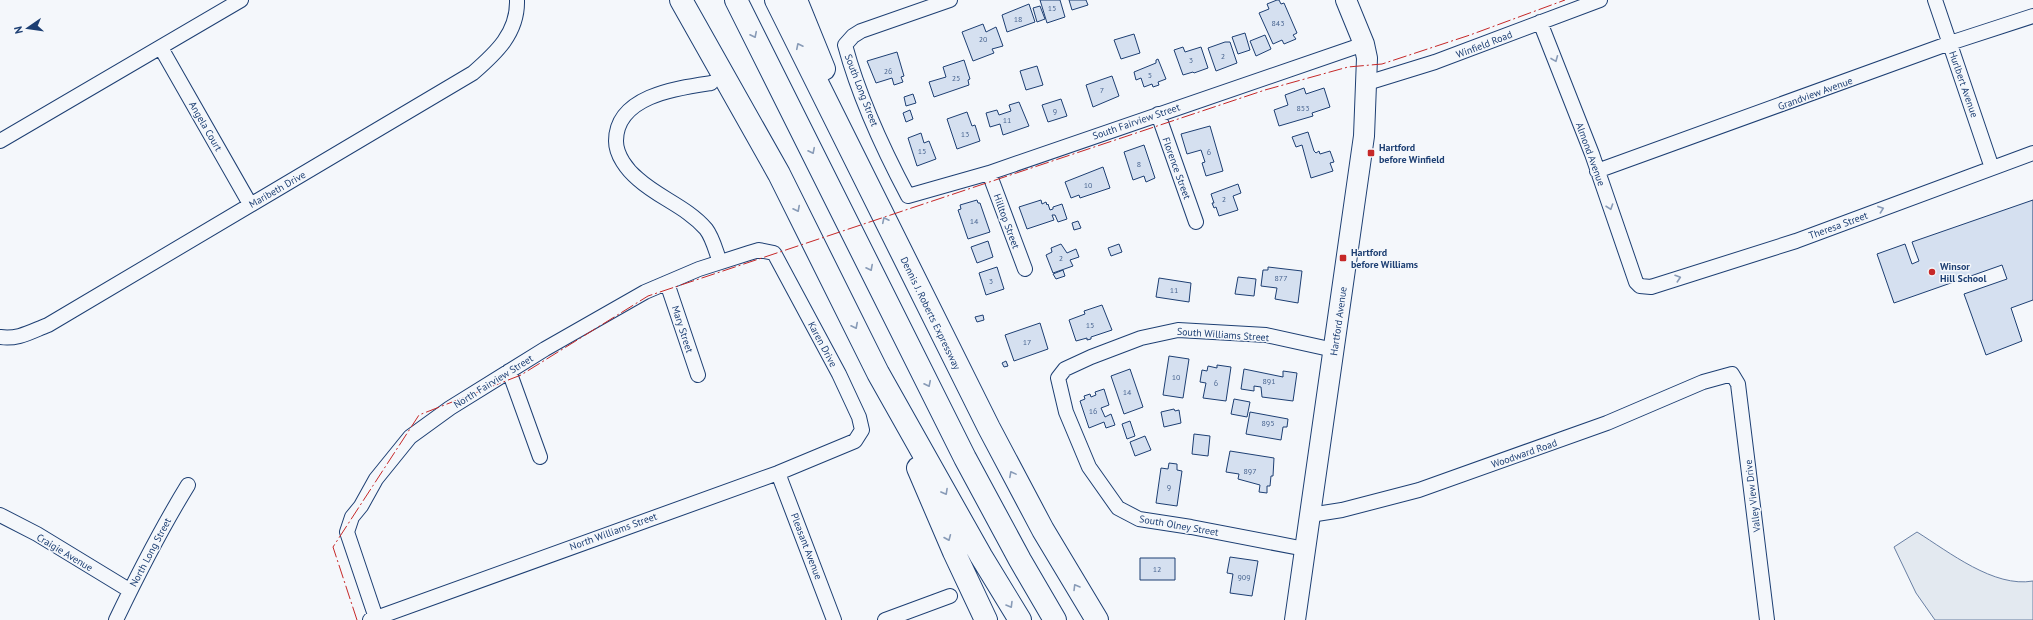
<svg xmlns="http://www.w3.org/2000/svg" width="2033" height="620" viewBox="0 0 2033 620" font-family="'PT Sans',sans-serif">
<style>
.green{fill:#e3e9f0;stroke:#687fa3}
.building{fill:#d5e0f0;stroke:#1d3f73}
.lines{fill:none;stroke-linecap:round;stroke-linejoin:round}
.street-casing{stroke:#1d3f73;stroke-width:16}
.secondary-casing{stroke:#1d3f73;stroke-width:22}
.highway-casing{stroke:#1d3f73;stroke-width:24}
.street{stroke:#f4f7fb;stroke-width:14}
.secondary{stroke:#f4f7fb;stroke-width:20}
.highway{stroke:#f4f7fb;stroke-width:22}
.power{stroke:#c62828;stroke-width:1;stroke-dasharray:14 3 2 3;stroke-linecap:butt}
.oneway{stroke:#889bb7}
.poi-dot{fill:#c62828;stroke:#f4f7fb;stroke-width:1.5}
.labels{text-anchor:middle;stroke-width:3;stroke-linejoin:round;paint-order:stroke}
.number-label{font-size:8px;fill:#4b6792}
.street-label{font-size:10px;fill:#1d3f73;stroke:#f4f7fb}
.poi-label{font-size:10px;font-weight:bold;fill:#1d3f73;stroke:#f4f7fb;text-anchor:start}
</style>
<rect width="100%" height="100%" fill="#f4f7fb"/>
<path class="green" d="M1917 532C1949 552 1994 588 2033 581V620H1935L1916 593 1894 547Z"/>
<path class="building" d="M1040 0H1060L1065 17 1047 23Z
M1069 0H1086L1088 5 1072 10Z
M1277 0H1279L1281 4 1284 3 1297 33 1293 35 1296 39 1284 44 1282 40 1273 44 1259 13 1269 9 1267 4Z
M1029 4 1035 22 1007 32 1002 15Z
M1040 6 1045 19 1037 22 1033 8Z
M983 24 986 32 996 27 1003 46 992 49 994 53 973 61 962 32Z
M1245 33 1250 50 1238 54 1232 37Z
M1134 34 1140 53 1121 59 1114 40Z
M1265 35 1271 49 1256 56 1250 41Z
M1225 42H1230L1237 63 1216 71 1208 48Z
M1183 47 1185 52 1201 47 1208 68 1194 73 1193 72 1183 75 1174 50Z
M897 52 904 76 901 77 903 82 894 85 892 78 876 83 867 61Z
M1158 59 1166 79 1158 82 1159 85 1153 87 1152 84 1144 87 1141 78 1136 80 1134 72 1156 63V60Z
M964 60 970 79 968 80 969 85 934 97 929 82 946 77 943 67Z
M1037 66 1043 85 1026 90 1020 71Z
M1112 76 1119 96 1093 107 1086 85Z
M1304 88 1306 94 1324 88 1330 107 1312 113 1313 116 1279 126 1274 110 1288 105 1285 95Z
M913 94 916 103 906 106 904 97Z
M1061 99 1067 116 1048 122 1042 105Z
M1019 102 1029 126 1003 135 1000 124 990 127 986 113 997 110 999 115 1011 111 1009 105Z
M910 110 913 119 906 122 903 113Z
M967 112 972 126 975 125 980 141 957 149 947 119Z
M1210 126 1223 171 1206 176 1202 163 1205 162 1201 150 1187 154 1181 134Z
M1308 132 1314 151 1316 153 1319 151 1320 154 1330 151 1334 162 1330 163 1333 171 1311 178 1302 145 1296 147 1292 137Z
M921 133 924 143 929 141 936 159 917 166 908 138Z
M1144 145 1155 178 1146 182 1144 176 1133 180 1124 152Z
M1103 167 1110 188 1080 198 1079 195 1071 198 1065 182Z
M1238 184 1241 193 1233 196 1238 210 1219 216 1216 207 1214 208 1212 203H1214L1211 194Z
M977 200 978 203H980L990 232 968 239 958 210 961 209 960 205Z
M1041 200 1042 204 1046 202 1047 205 1048 204 1050 210 1053 209V207L1062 204 1067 219 1058 222 1055 215H1052L1054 220 1027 229 1019 207Z
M2033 200V300L2011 308 2022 341 1986 355 1964 294 2007 279 2002 265 1894 303 1877 254 1905 244 1912 264 1919 261 1912 242Z
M1078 221 1081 228 1074 230 1072 223Z
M988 241 993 257 977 263 971 247Z
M1061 244 1067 253 1076 249 1079 257 1070 260 1073 266 1053 273 1046 255 1052 252 1051 248Z
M1119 244 1122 252 1111 256 1108 248Z
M997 267 1004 289 986 295 979 273Z
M1268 267 1302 271 1298 303 1275 299 1277 288 1261 286 1263 270H1268Z
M1063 270 1065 276 1056 279 1053 274Z
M1238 277 1256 279 1254 296 1235 294Z
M1159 278 1191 283 1189 302 1156 297Z
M1102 305 1112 330 1091 337V339L1087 340V338L1076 341 1069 320 1085 314 1084 311Z
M983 315 984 320 977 322 975 317Z
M1040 323 1048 349 1014 361 1005 335Z
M1169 356 1189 359 1183 398 1163 395Z
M1006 361 1008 366 1004 367 1002 363Z
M1217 365 1231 367 1226 401 1203 398 1206 383 1200 382 1202 370 1207 371 1208 366 1217 368Z
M1130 369 1143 407 1124 414 1111 376Z
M1244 369 1283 377V371L1297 373 1293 401 1262 397 1261 387 1254 386V391L1241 389Z
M1104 389 1109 405 1101 408 1105 417 1111 414 1115 425 1106 428 1104 422 1089 428 1080 401 1085 399 1084 396 1090 394 1091 397 1096 395 1095 392Z
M1234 399 1250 402 1247 417 1231 414Z
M1174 409 1175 411 1179 410 1181 423 1164 427 1161 412Z
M1250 412 1288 419 1287 427H1283L1281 440 1246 434Z
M1130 421 1135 436 1127 439 1122 424Z
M1194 434 1210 436 1208 456 1192 454Z
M1145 436 1151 450 1135 456 1130 442Z
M1230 451 1274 458 1273 476H1271L1270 486H1267V493L1259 492 1260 485 1238 479 1239 474 1226 472Z
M1169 463 1177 464V470L1182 471 1177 506 1156 503 1161 468 1168 469Z
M1230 557 1258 561 1252 596 1230 593 1233 574 1227 573Z
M1140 558H1175V580H1140Z"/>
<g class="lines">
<defs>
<path id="street" d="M950 0 861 31 853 36 845 45C859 97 883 149 908 196L989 173 1364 44
M1935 0 1992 168
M1540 22 1592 154 1636 282 1640 286 1651 287 1796 241 2033 153
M161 48 250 204
M711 83C677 88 616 96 616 141 616 155 627 170 638 179 659 198 687 207 706 229 713 238 716 252 720 262
M1367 83 1435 62 1600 0
M1158 114 1196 222
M0 141 241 0
M1597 171 1950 43 2033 16
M989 173 1025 269
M667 283 698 375
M0 337C18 340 32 331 48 325L473 73C496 53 518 33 517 0
M509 371 540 457
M778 473 834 620
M0 515 37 534 129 590
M1310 515 1342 510 1419 490 1607 423 1703 382 1732 374 1738 384 1767 620
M1305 549 1191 527 1139 519 1118 508 1089 467 1066 412 1058 378 1065 369 1091 357 1141 338 1178 330 1266 335 1334 350
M116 620C138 574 161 529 188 485
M370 620 376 618 778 473 855 441 862 430 859 417 839 374 774 253 759 250 749 253 699 269 645 292 545 349 450 408 410 437 376 479 361 506 352 517 347 532 376 618 377 620
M885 620 950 596"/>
<path id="secondary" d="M1295 620 1364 136 1367 58 1364 44 1346 0"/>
<path id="highway" d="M681 0 779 174 878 373 981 556 1020 620
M736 0 965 458 1020 560 1055 620
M776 0 989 428 1043 530 1097 620
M796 0 824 69
M918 468 954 552 986 620"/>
</defs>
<use href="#street" class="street-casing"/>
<use href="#secondary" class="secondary-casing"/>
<use href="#highway" class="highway-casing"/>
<use href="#street" class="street"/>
<use href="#secondary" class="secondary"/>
<use href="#highway" class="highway"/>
<path class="power" d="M357 620 333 547 419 415 521 375 648 296 1265 90 1348 67 1382 64 1470 35 1565 0"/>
</g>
<defs><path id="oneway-chevron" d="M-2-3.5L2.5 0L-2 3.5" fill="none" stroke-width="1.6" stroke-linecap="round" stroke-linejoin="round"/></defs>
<g class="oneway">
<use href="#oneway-chevron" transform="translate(754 35) rotate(64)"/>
<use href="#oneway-chevron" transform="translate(799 46) rotate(-116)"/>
<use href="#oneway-chevron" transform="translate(1555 59) rotate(68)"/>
<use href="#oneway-chevron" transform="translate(812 151) rotate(64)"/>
<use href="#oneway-chevron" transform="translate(1610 207) rotate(71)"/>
<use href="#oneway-chevron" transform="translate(797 209) rotate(63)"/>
<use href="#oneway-chevron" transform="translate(1881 209) rotate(-20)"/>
<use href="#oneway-chevron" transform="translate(885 220) rotate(-116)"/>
<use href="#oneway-chevron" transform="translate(870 268) rotate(63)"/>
<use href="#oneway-chevron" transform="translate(1678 278) rotate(-18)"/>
<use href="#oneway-chevron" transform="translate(855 326) rotate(63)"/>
<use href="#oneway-chevron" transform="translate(928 384) rotate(64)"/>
<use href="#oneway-chevron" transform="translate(1012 474) rotate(-118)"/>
<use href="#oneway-chevron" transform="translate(945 492) rotate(61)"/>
<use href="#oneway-chevron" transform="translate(948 538) rotate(67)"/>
<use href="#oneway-chevron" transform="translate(1076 587) rotate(-121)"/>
<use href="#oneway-chevron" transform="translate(1010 605) rotate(59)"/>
</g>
<g class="poi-dot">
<rect x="1367" y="149" width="8" height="8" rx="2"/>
<rect x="1339" y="254" width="8" height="8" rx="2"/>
<circle cx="1932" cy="272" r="4"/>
</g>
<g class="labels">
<g class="number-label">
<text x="1052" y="11">15</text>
<text x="1018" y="22">18</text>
<text x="1278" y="26">843</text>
<text x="983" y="42">20</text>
<text x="1223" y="59">2</text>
<text x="1191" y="63">3</text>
<text x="888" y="74">26</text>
<text x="1150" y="78">5</text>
<text x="956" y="81">25</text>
<text x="1102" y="93">7</text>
<text x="1303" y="111">853</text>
<text x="1055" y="114">9</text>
<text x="1007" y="123">11</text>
<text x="965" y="137">13</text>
<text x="922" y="154">15</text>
<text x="1209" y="155">6</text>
<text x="1139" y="167">8</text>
<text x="1088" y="188">10</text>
<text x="1224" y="202">2</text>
<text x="974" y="224">14</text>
<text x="1061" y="261">2</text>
<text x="1281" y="281">877</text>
<text x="991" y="284">3</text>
<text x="1174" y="293">11</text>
<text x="1090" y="328">15</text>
<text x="1027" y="345">17</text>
<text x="1176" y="380">10</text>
<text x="1269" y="384">891</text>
<text x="1216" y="386">6</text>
<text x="1127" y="395">14</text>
<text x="1093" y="414">16</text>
<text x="1268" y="426">895</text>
<text x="1250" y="474">897</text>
<text x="1169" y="490">9</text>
<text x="1157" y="572">12</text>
<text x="1244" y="580">909</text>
</g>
<g class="street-label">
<text transform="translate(1484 44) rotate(-21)" y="4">Winfield Road</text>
<text transform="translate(1964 84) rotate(71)" y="4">Hurlbert Avenue</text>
<text transform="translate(862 90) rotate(69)" y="4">South Long Street</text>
<text transform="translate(1815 93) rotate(-20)" y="4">Grandview Avenue</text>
<text transform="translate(1136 121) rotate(-19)" y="4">South Fairview Street</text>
<text transform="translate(206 126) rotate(60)" y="4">Angela Court</text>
<text transform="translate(1591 154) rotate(70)" y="4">Almond Avenue</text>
<text transform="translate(1177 168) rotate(70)" y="4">Florence Street</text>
<text transform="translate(277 189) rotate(-30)" y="4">Maribeth Drive</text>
<text transform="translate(1007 221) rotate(70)" y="4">Hilltop Street</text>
<text transform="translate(1838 225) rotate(-20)" y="4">Theresa Street</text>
<text transform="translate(931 313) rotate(64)" y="4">Dennis J. Roberts Expressway</text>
<text transform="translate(1338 321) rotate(-82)" y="4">Hartford Avenue</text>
<text transform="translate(683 329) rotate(72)" y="4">Mary Street</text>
<text transform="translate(1223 334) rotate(4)" y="4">South Williams Street</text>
<text transform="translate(823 344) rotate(62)" y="4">Karen Drive</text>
<text transform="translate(493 381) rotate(-32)" y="4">North Fairview Street</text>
<text transform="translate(1524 453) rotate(-19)" y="4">Woodward Road</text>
<text transform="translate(1752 496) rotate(-97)" y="4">Valley View Drive</text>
<text transform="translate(1179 525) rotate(10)" y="4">South Olney Street</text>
<text transform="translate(613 531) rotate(-20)" y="4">North Williams Street</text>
<text transform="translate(807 546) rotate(69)" y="4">Pleasant Avenue</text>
<text transform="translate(65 552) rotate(31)" y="4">Craigie Avenue</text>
<text transform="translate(150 552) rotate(-62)" y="4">North Long Street</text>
</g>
<g class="poi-label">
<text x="1379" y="151">Hartford<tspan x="1379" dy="12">before Winfield</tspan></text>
<text x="1351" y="256">Hartford<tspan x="1351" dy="12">before Williams</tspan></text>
<text x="1940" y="270">Winsor<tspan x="1940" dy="12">Hill School</tspan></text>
</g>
</g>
<g transform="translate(28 28) rotate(257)" stroke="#f4f7fb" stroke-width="3" paint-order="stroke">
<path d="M0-3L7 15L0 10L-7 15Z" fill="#1d3f73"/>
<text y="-6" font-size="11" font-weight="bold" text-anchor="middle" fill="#1d3f73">N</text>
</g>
</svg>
